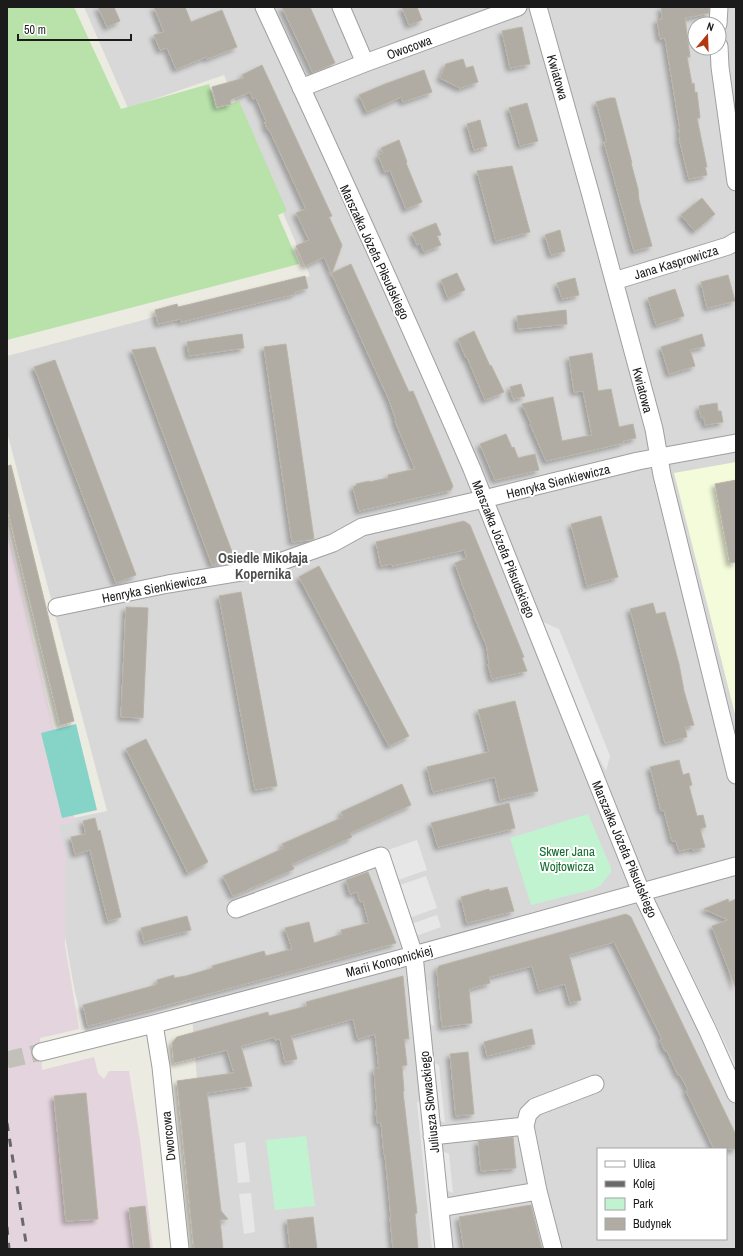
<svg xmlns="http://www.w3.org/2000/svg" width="743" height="1256" viewBox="0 0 743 1256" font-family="'Archivo Narrow',sans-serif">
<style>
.residential{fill:#d9d8d8;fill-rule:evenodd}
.industrial{fill:#e4d4dd}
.education{fill:#f3fbdb}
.grass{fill:#b9e2ab}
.park{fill:#c1f3d1}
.pitch{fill:#86d4c8}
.parking{fill:#e7e7e7}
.building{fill:#b0aca4;stroke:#bbb4a5;filter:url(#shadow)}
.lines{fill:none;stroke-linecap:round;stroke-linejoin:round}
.minor-tunnel{stroke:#c2c1b9;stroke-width:17;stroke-dasharray:17 8;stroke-linecap:butt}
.minor-casing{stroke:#9f9f9f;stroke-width:19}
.minor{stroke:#fff;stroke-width:17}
.rail{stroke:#696969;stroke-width:3;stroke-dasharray:8 8;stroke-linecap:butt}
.labels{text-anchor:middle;stroke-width:4;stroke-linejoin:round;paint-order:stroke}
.street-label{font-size:13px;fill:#1b1b1b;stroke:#fff}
.park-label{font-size:13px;fill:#156d31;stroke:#fff}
.neighbourhood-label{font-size:14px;font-weight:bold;fill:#4e4e4e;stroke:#fff}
</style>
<defs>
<filter id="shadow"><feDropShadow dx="-3.5" dy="3.5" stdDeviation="2" flood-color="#0004"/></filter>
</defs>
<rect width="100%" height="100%" fill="#ecebe1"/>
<path class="residential" d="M84 7H736V1249H210L191 1002 86 1035 75 993 45 824 107 811 7 432V356L310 276 224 75 128 108ZM695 24H719V48H695ZM598 1149H726V1239H598Z"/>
<path class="industrial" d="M7 527 75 821 59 826 66 855 65 945 79 1029 40 1038 42 1070 94 1057 98 1073 104 1079 109 1071H129L140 1140 153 1249H7Z"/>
<path class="education" d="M736 462V718L674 473Z"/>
<path class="grass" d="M7 7H74L121 109 209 84 216 109 239 101 287 211 278 215 299 264 7 340Z"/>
<path class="park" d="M588 814 611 868V872L601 885 594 889 531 905 510 838Z
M306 1136 315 1206 275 1210 266 1140Z"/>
<path class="pitch" d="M76 724 97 810 62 818 41 733Z"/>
<path class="parking" d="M543 622 559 629 610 756 606 771 591 743 560 668Z
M417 840 427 870 398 880 400 885 426 876 437 908 409 918 411 924 437 915 441 927 402 941 373 855Z
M670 929 736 1066V1079L667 938Z
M419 986 430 991 434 1026 423 1020Z
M428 1060 439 1065 445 1123 434 1118Z
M422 1098 438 1249H432L417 1103Z
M245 1142 250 1182 238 1183 234 1144Z
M437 1149 449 1154 453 1193 441 1188Z
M251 1193 255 1232 244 1234 239 1194Z"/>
<path class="building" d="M98 7H114L120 21 107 27Z
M154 7H185L191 22 222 10 237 47 207 59 206 57 176 69 167 48 160 50 154 35 164 32Z
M282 7H310L335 63 313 73Z
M402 7H417L422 20 409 25Z
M661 7H709V13L685 18 690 57H687L692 84 694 83 695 93 697 92 700 118H697L707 167H705L707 175 689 179 679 138 680 137 679 129H680L665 38 660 39 657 20 662 19Z
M522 27 530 64 510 68 502 31Z
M463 59 466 68 473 66 478 82 460 88 440 78 446 64Z
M262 65 332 216 329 217 342 245 332 273 351 264 409 392 413 391 453 486 451 490 359 511 353 487 357 485 356 484 369 481V482L388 478V475L415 469 395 421 396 420 389 400 324 257 305 266 296 246 309 240 296 213 306 209 270 131 267 129 265 123 266 121 256 98 253 99 250 92 230 100 231 104 217 107 212 87 244 78 242 75Z
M424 70 432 92 403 102 401 97 367 112 359 95 385 84Z
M610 98H615L632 163H631L638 189 639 200 652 246 634 251 604 142H607L596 102Z
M527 103 538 141 520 146 509 108Z
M480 120 487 146 474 150 467 124Z
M399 140 407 162 406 163 422 202 406 209 390 170 385 172 378 155 383 153 381 148Z
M512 166 530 232 496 241 477 171Z
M702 198 715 214 695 231 681 215Z
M436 223 441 235 437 236 441 245 424 252 420 243 417 245 412 233Z
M560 230 565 251 551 255 545 235Z
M457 273 465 290 448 298 441 280Z
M728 275 735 301 707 308 701 282Z
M305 276 308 288 295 292V294L181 322 180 319 158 324 155 310 177 304 178 307 191 304Z
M575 278 579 295 562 299 557 283Z
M675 289 684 316 656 325 648 298Z
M566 310 567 324 518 329 517 316Z
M474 331 490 366 491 365 504 392 485 400 467 357 466 358 458 339Z
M242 334 244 348 189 356 187 342Z
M702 334 705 346 690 350 695 366 669 374 661 347Z
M286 344 314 539 292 542 264 347Z
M155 347 234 557 212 565 132 350Z
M592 353 598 391 611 389 619 427 633 424 636 438 623 441V443L546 461 530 424 531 423 522 404 553 397 562 441 592 435 583 391 574 392 569 357Z
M55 360 136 575 116 583 34 367Z
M521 384 525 396 513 399 510 387Z
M717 403 718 411H721L723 422 705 425 704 417 701 418 699 406Z
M506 434 512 448 514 447 518 458 535 454 539 470 495 480 480 444Z
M11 465 74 721 60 725 7 507V466Z
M736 480V562L730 563 715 484Z
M601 516 618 577 587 586 571 524Z
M464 521 470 525 524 657 522 658 527 671 492 679 488 664H489L487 647 474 616H475L462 584V583L455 563 467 558 464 550 392 566 391 564 381 566 376 542Z
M319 566 409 736 389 746 299 577Z
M241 592 277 786 255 790 219 596Z
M653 603 656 614 665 612 679 664 684 691 694 725 685 727 687 737 665 743 630 609Z
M126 607 148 608 143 718 121 717Z
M515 701 538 791 500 800 495 777 433 792 427 767 489 752 478 710Z
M146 739 208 862 188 873 126 749Z
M679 760 683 775 689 773 692 785 689 786 697 816 703 815 706 827 700 829 705 847 693 850 692 848 679 851 676 841H672L664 810 661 811 650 767Z
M402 784 411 805 350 833 352 837 292 864 294 869 233 896 223 876 284 848 282 844 343 817 341 812Z
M509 803 515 828 438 847 431 823Z
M95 818 98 831 100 830 121 917 108 921 90 850 75 854 71 837 86 834 83 821Z
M368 872 396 943 193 998 88 1026 83 1005 156 985V984L158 983 157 980 174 975V978L186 976 213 968 212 966 264 951 266 956 292 949 285 928 309 922 314 943 342 934 341 930 369 923 363 901 360 902 357 892 350 894 346 880Z
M507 887 514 911 467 923 461 897 489 889 490 891Z
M728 899 729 902 736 899 735 986 712 926 728 920 704 909Z
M626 914 631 917 736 1135V1149H714L686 1091 688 1090 680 1075H678L667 1051H665L660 1040 662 1039 614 942 569 955 581 1000 570 1003 565 984 539 991 532 966 489 977 490 983 469 989 472 1023 442 1027 437 970 439 966Z
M187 916 191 930 144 942 141 928Z
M403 976 409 1039H404L407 1065 402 1066 404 1091 403 1092 417 1213 415 1214 418 1249H393L390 1217H391L385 1155H384L381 1122 377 1123 376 1110H377L374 1069 379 1068 375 1034 358 1039 353 1019 291 1036 297 1059 285 1062 280 1039 275 1040V1037L241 1046 252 1086 207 1093 221 1211 228 1219 220 1220 223 1249H194L177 1081 234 1073 227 1050 174 1063 172 1043 177 1037 268 1012 269 1016 307 1006 306 1002Z
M532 1029 535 1044 487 1056 484 1042Z
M468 1052 474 1114 456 1116 450 1054Z
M86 1093 98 1219 66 1221 54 1096Z
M513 1137 516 1168 481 1171 478 1141Z
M531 1205 542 1249H464L459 1217Z
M145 1206 150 1249H134L129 1208Z
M313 1217 317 1249H290L287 1220Z"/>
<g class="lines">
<path class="minor-tunnel" d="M7 1060 41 1052"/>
<defs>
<path id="minor" d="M264 7C335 160 405 314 472 469L641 892 708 1031 736 1094
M341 7 365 63
M538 7 590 192 654 429 662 475 736 775
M718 24 719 7
M719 46 720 67 736 182
M301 88 365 63 518 7
M614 281 728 246 736 241
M57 607 168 584 260 569 333 543 362 527 484 499 638 461 736 443
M236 909 381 856 414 955 444 1249
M154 1024 161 1067 180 1249
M41 1052 154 1024 414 955 736 866
M432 1136 525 1126
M440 1208 538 1191
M553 1249 538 1191 525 1126 528 1114 535 1107 595 1084"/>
</defs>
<use href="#minor" class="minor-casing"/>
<use href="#minor" class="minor"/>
<path class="rail" d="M7 1123 27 1249
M7 1227 9 1249"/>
</g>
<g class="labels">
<g class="street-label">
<text transform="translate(409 47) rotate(-20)" y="5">Owocowa</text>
<text transform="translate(558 77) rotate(74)" y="5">Kwiatowa</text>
<text transform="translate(375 252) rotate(65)" y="5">Marszałka Józefa Piłsudskiego</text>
<text transform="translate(676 262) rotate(-17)" y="5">Jana Kasprowicza</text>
<text transform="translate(643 390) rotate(75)" y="5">Kwiatowa</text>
<text transform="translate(558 481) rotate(-14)" y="5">Henryka Sienkiewicza</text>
<text transform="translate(504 549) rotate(68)" y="5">Marszałka Józefa Piłsudskiego</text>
<text transform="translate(154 588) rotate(-11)" y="5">Henryka Sienkiewicza</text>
<text transform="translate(625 849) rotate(67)" y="5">Marszałka Józefa Piłsudskiego</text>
<text transform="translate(389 961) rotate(-15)" y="5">Marii Konopnickiej</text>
<text transform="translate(429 1102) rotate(-96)" y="5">Juliusza Słowackiego</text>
<text transform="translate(168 1136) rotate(-96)" y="5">Dworcowa</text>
</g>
<g class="park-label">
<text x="567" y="856">Skwer Jana<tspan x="567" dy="15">Wojtowicza</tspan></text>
</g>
<g class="neighbourhood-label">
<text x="263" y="563">Osiedle Mikołaja<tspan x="263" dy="16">Kopernika</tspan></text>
</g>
</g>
<rect width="743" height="1256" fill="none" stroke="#1b1b1b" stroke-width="16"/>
<rect x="597" y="1148" width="130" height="92" fill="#ffffff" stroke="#a4a4a4"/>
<rect x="605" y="1161" width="20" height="6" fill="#ffffff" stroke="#a4a4a4"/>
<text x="633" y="1168" font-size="12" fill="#1b1b1b">Ulica</text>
<rect x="605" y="1181" width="20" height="6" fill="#696969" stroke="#a4a4a4"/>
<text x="633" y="1188" font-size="12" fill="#1b1b1b">Kolej</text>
<rect x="605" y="1198" width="20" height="12" fill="#c1f3d1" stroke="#a4a4a4"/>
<text x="633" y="1208" font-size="12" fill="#1b1b1b">Park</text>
<rect x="605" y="1218" width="20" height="12" fill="#b0aca4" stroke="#a4a4a4"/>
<text x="633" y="1228" font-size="12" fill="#1b1b1b">Budynek</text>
<g transform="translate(707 36) rotate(19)"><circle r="19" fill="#ffffff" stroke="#a4a4a4"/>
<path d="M0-3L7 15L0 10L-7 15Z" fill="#b33913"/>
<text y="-6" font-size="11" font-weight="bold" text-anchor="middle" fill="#1b1b1b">N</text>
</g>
<path d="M18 34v6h113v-6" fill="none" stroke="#1b1b1b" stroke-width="2"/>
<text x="24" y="34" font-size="12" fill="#1b1b1b" stroke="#ffffff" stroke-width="3" paint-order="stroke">50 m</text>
</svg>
